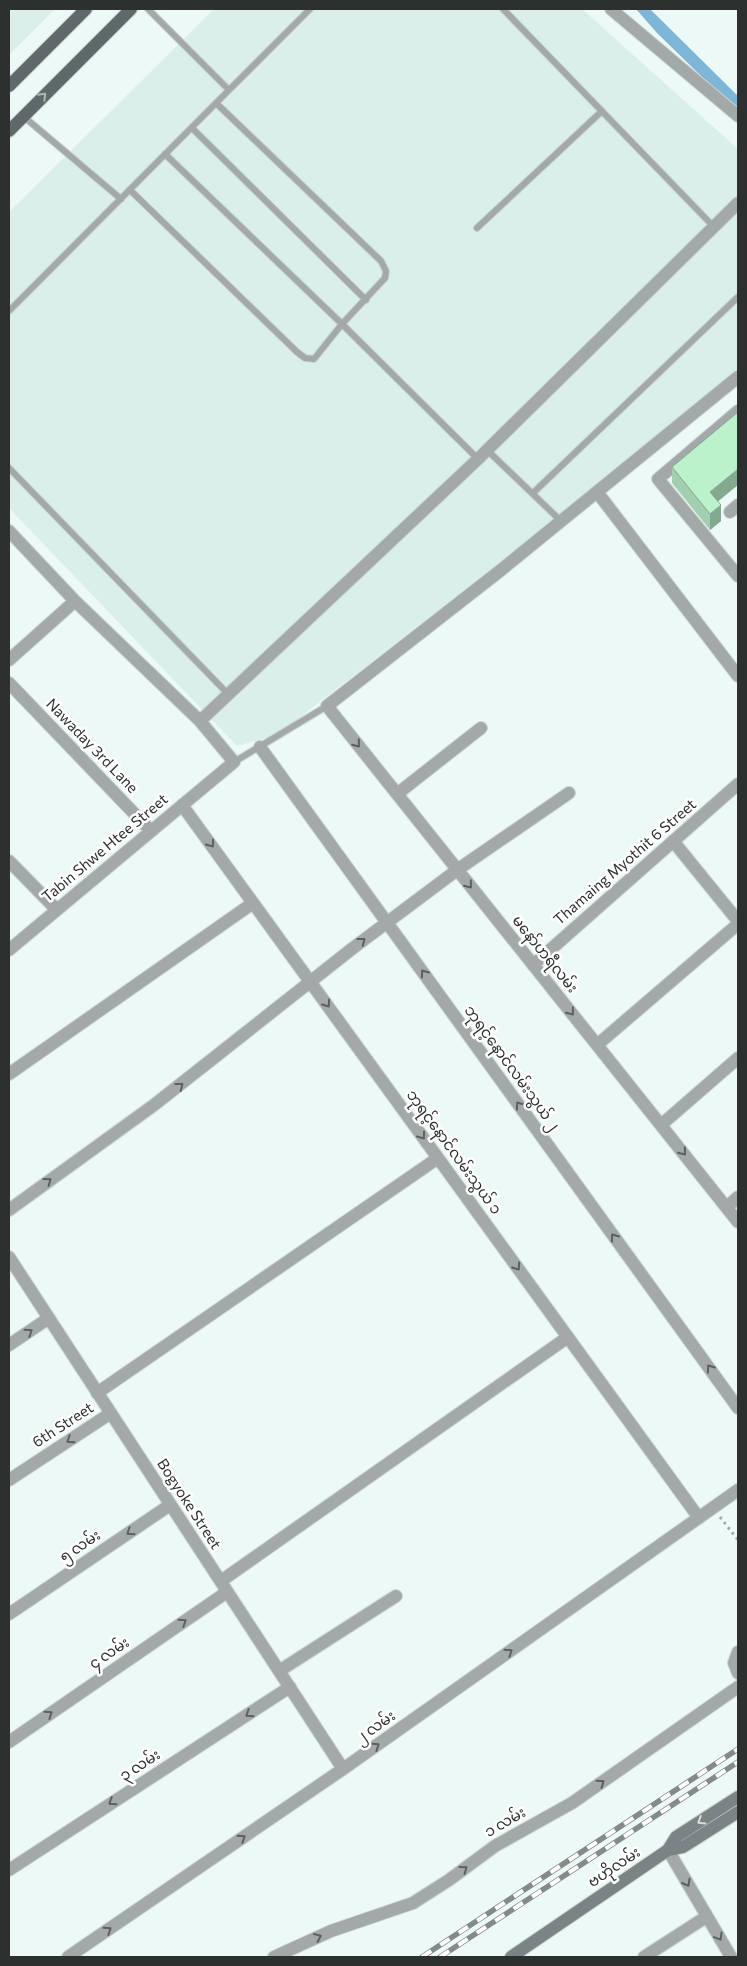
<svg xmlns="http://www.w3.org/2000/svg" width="747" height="1966" viewBox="0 0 747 1966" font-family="Commissioner,'Noto Sans Myanmar',sans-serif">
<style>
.built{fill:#daefea}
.water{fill:#7db6d6}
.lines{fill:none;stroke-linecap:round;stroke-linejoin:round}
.lane-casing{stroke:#cad5d3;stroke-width:8}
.street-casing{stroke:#cad5d3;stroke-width:14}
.secondary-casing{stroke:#cad5d3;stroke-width:14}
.primary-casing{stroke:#cad5d3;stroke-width:14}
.path{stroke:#a2abaa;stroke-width:3;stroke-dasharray:2.5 4;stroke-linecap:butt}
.lane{stroke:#a3a9a9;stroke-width:6}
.street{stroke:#a3a9a9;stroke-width:12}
.secondary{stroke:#7c8384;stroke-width:12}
.primary{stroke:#60696a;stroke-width:12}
.rail-casing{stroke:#838a89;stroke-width:5.5}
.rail{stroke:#fff;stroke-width:4;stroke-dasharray:11;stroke-linecap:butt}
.wall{fill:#a1cfaf}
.shaded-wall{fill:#83a98e}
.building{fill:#bbf1cb;stroke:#83a98e}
.oneway{stroke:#b0b4b4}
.oneway2{stroke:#5c6060}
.oneway3{stroke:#d8dada}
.labels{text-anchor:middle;stroke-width:5;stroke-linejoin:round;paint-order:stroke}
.street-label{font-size:15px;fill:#2c302f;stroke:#fff}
</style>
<rect width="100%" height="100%" fill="#edf9f7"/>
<path class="built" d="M9 9H55L9 55Z
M214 9H582L738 149V377L277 735 237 746 9 508V212Z"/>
<path class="water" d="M636 9H650L738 96V112L657 33Z"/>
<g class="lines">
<defs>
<path id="lane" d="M503 9 714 227
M229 90 310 9
M23 116 121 199
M192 128 366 300
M165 154 342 324 478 459
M130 190 297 352 305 358 314 359 342 324 385 278 386 271 381 261 216 103
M477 228 602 111
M9 311 229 90 148 9
M487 450 561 521
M9 468 228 694
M533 493 738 297
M234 762 327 706"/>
<path id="street" d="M611 9 738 116
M738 377 501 570 327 706 738 1222
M738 411 658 479 738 576
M597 492 738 676
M730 512 738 505
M9 531 75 601 200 721 234 762 9 950
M9 660 75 601
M9 683 151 831
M200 721 478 459 738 203
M260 747 738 1408
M397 794 481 728
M182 805 699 1518
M673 841 738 921
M9 861 57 910
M533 965 738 784
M597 1045 738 924
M9 1074 253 903
M661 1125 738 1058
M727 1207 738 1197
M9 1210 154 1105 353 948 457 870 569 793
M9 1257 343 1769
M9 1345 49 1318
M97 1393 438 1158
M9 1480 111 1413
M221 1581 568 1337
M9 1614 170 1505
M738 1652 734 1663 738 1673
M279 1671 396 1596
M9 1742 227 1592
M668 1850 731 1957
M9 1870 290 1687
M68 1957 343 1769 738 1490
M274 1957 331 1931 413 1903 449 1880 495 1846 572 1803 738 1687
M644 1957 706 1917"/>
<path id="secondary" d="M668 1850 676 1837 738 1797
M511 1957 668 1850 683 1847 738 1812"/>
<path id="primary" d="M9 86 86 9
M9 131 131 9"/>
</defs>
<use href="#lane" class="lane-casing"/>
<use href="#street" class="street-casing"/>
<use href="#secondary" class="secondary-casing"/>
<use href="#primary" class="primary-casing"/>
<path class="path" d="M720 1517 738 1540"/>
<use href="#lane" class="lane"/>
<use href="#street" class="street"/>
<use href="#secondary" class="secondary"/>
<use href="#primary" class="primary"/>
<defs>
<path id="rail" d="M422 1957 738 1749
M440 1957 738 1762"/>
</defs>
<use href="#rail" class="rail-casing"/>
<use href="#rail" class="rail"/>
</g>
<path class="wall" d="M672 467 718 501 721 521 710 530 672 483Z"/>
<path class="shaded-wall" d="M738 469V485L710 508V492Z
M721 505V521L710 530V514Z"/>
<path class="building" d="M738 412V469L710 492 721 505 710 514 672 467Z"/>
<defs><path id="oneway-chevron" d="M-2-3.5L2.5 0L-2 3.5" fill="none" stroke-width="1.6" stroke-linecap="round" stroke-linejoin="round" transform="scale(1.25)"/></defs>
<use class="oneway" href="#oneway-chevron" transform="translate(43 96) rotate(-45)"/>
<g class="oneway2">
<use href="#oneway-chevron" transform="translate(357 744) rotate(51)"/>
<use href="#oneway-chevron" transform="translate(211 844) rotate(54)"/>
<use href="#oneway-chevron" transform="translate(469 885) rotate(51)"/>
<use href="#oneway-chevron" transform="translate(362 941) rotate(-37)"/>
<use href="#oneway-chevron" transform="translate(424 973) rotate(-126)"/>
<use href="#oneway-chevron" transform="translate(327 1004) rotate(54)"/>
<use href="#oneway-chevron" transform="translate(571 1012) rotate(52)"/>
<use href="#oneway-chevron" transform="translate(180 1086) rotate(-38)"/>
<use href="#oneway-chevron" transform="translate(519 1105) rotate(-126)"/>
<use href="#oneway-chevron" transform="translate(422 1136) rotate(54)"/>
<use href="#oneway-chevron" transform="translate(683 1152) rotate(51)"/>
<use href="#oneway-chevron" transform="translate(48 1181) rotate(-36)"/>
<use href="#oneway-chevron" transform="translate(614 1237) rotate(-126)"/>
<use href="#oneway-chevron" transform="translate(517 1267) rotate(54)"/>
<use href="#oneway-chevron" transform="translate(29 1332) rotate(-34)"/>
<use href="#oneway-chevron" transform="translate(710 1368) rotate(-126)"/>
<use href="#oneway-chevron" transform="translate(70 1440) rotate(147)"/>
<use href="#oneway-chevron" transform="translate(130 1532) rotate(146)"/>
<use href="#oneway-chevron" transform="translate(183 1622) rotate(-34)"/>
<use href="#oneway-chevron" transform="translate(509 1652) rotate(-35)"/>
<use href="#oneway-chevron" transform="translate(49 1714) rotate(-34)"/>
<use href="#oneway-chevron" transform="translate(249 1714) rotate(147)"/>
<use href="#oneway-chevron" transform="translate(376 1746) rotate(-35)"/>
<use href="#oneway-chevron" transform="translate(601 1783) rotate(-35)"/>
<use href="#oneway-chevron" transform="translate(112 1802) rotate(147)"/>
<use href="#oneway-chevron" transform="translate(242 1838) rotate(-34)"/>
<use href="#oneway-chevron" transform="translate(464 1869) rotate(-36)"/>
<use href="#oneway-chevron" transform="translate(687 1883) rotate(60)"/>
<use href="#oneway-chevron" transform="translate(108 1930) rotate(-34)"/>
<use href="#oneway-chevron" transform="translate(318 1937) rotate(-25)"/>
<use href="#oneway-chevron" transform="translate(719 1937) rotate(59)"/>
</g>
<use class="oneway3" href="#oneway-chevron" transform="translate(701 1821) rotate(148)"/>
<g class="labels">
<g class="street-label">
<text transform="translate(92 746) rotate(46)" y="5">Nawaday 3rd Lane</text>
<text transform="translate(105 848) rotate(-40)" y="5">Tabin Shwe Htee Street</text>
<text transform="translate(625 862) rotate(-41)" y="5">Thamaing Myothit 6 Street</text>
<text transform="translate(545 954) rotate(51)" y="5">မနော်ဟရီလမ်း</text>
<text transform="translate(512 1068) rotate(54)" y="5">ဘုရင့်နောင်လမ်းသွယ် ၂</text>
<text transform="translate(454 1152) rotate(54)" y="5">ဘုရင့်နောင်လမ်းသွယ် ၁</text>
<text transform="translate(63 1425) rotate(-33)" y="5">6th Street</text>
<text transform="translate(189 1504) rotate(57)" y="5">Bogyoke Street</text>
<text transform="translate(80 1546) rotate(-34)" y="5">၅ လမ်း</text>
<text transform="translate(109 1653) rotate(-34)" y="5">၄ လမ်း</text>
<text transform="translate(375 1727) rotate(-35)" y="5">၂ လမ်း</text>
<text transform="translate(140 1765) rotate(-33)" y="5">၃ လမ်း</text>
<text transform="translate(505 1822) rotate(-30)" y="5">၁ လမ်း</text>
<text transform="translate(614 1867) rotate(-34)" y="5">ဗဟိုလမ်း</text>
</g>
</g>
<rect width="747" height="1966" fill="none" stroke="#2c302f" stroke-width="20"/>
</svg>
